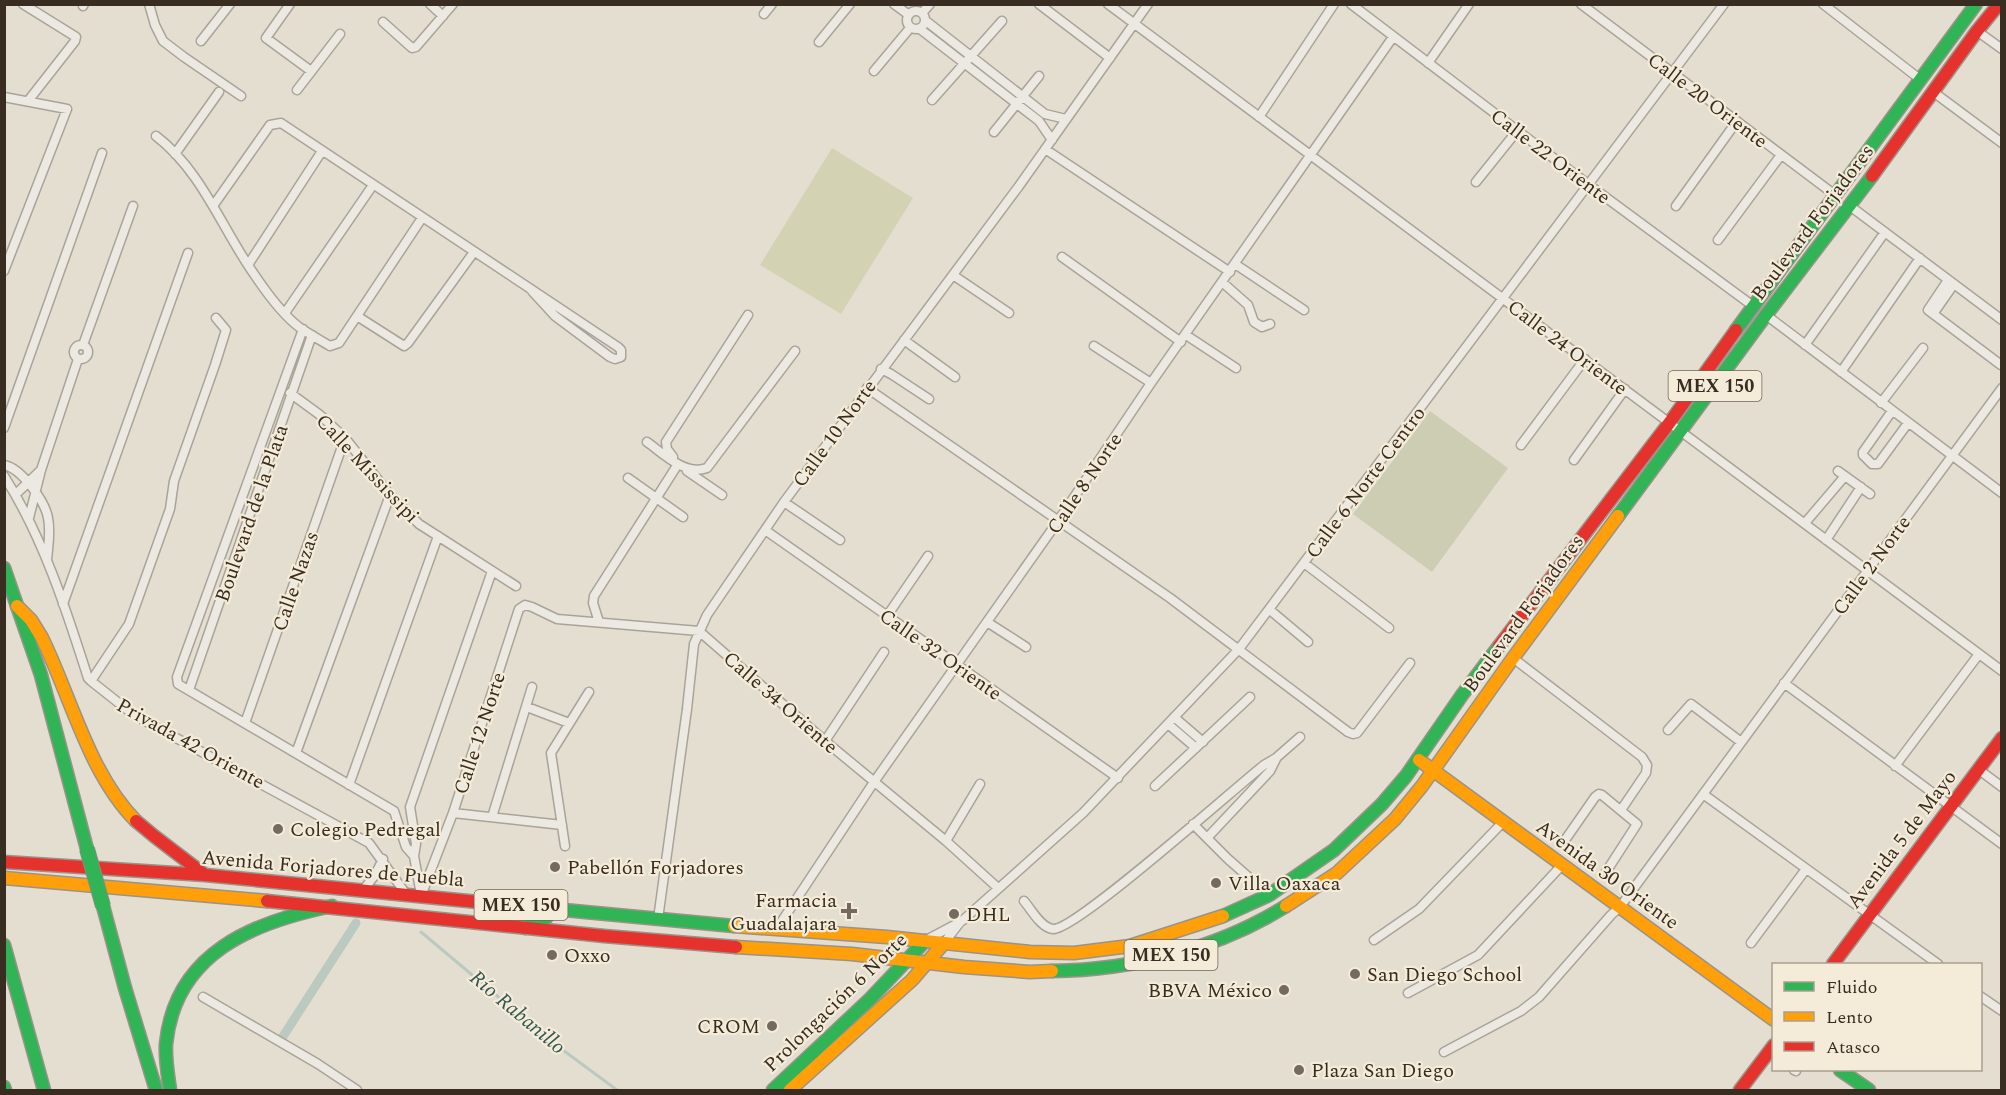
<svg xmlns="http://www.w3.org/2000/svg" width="2006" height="1095" viewBox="0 0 2006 1095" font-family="Spectral,serif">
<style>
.green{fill:#d3d3b4}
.cemetery{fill:#cdcdb3}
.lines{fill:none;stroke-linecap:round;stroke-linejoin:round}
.stream{stroke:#bbcac0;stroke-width:3}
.canal{stroke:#bbcac0;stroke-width:9}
.street-casing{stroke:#aaa399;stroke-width:11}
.fast-casing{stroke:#99938a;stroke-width:15}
.slow-casing{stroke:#99938a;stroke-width:15}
.jam-casing{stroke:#99938a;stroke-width:15}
.street{stroke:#ece9e2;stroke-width:8}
.fast{stroke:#30b455;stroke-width:12}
.slow{stroke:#ff9f0a;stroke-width:12}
.jam{stroke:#e5322d;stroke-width:12}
.fast-bridge-casing{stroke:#8f8980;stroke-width:16;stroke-linecap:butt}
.fast-bridge{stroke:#30b455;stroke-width:14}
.poi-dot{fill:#756a5f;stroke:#f4ecd8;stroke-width:2}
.labels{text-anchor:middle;stroke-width:4.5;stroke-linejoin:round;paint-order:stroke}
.shield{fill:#f4ecd8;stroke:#716658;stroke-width:1.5}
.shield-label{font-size:18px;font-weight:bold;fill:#392c21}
.street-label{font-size:20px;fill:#392c21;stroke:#f4ecd8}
.poi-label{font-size:20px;fill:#392c21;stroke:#f4ecd8;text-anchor:start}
.water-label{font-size:21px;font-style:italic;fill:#325755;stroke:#f4ecd8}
</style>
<rect width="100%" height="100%" fill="#e4ded1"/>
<path class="green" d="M832 148 913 198 841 314 760 265Z"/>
<path class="cemetery" d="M1430 411 1508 468 1432 572 1353 514Z"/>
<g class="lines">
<path class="stream" d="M421 932 552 1042 617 1090"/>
<path class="canal" d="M282 1038 356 923"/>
<defs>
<path id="street" d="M23 4 76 37 75 41 28 101
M149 4 155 25 163 41 184 57 241 96
M290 4 266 38 311 71
M430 4 443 16
M894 4 909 15
M1039 4 1110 58
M1108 4 2002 671
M1351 4 1589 185 1753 306
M1581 4 1835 195
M1823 4 1921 80
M83 6 84 4
M907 20a9 9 0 1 1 18 0a9 9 0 1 1-18 0Z
M922 13 930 4
M764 14 772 4
M926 21 1045 114 1066 119
M383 22 412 48 416 47 453 4
M920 29 1039 121 1052 140
M1977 31 2002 49
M201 41 230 4
M819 42 850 4
M1428 63 1469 4
M874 71 910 28
M297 90 340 34
M1932 91 2002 143
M4 97 67 109 4 271
M932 100 1002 21
M1259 117 1334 4
M994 132 1039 76
M156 136C202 171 222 229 254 274 266 292 282 314 299 327 309 334 320 340 330 346L339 343 422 218
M1045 149 1230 272
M175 154 219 92
M1476 182 1517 131
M213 206 270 125 281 123 618 347 621 350V357L615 359 610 357 555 316 532 291
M1676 206 1737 121
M1850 206 2002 320
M1718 240 1781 155
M1062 257 1181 342
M1235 264 1304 310
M248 265 322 151
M953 275 1009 313
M1948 280 1928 310 2001 365
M1222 282 1248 305 1254 322 1262 327 1270 324
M285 313 373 185
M1933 314 1954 284
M1766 315 2002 493
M357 316 404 346 408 343 474 252
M303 329 177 677 178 684 394 811
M1186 335 1236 368
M904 340 955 377
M74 352a7 7 0 1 1 14 0a7 7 0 1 1-14 0Z
M83 345 133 206
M1805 345 1885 232
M1094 346 1151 383
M881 369 891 374 929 399
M1841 372 1920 258
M867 388 1170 598 1348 732 1353 734 1357 733 1410 663
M290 393 320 415 345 438 390 495 419 524 516 586
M1881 403 1923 348
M1892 411 1863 452V455L1872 464H1878L1908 423
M4 428 102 153
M647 442C664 454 685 476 707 468L795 351
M1521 445 1585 359
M673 457 667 449 666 442 748 315
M1574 460 1625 389
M4 465C21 468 45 501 48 518 51 532 48 547 47 560
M687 471 722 495
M1838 471 1870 494
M4 476C43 537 66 609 88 678L91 681 134 715 369 843 406 894
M628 478 683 517
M16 494 41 470
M784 502 840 540
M29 518 41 470 78 359
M1805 523 1845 476
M765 530 1118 778
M1826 540 1861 487
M1304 563 1389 628
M63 604 188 253
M1270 610 1308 642
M887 616 928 556
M599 622 593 603 594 596 678 464
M987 622 1026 647
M1513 658 1642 757 1647 765 1646 773 1621 810
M91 681 129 624 170 509 174 481 215 365 226 330 216 318
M1784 683 2002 844
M189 690 312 335
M527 707 569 723
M1174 717 1203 742
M245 723 345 438
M1168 724 1196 748
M1668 730 1691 704 1741 742
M825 741 884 652
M296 753 390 495
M1895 766 1979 654
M1978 769 2002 787
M349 785 438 536
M1155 786 1250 697
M1703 794 1938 964
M394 811 406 847 414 856
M453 813 562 825
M492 817 532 687
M1193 824 1228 859 1269 895
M1207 838 1270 771 1276 759
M946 841 980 784
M1563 843 1595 797 1599 794 1602 795 1637 824 1606 872
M565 846 551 753 589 692
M364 889 375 875 383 859
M421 895 414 856 416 844 410 807 492 571
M421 896 453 813 519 609 525 605 532 607 557 619 699 631 825 741 946 841 998 888
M1024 901C1031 909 1041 928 1053 929 1075 931 1236 787 1264 765L1276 758 1300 737
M658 919 687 709 694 644 707 615 784 502 1019 186 1148 4
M776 930 874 782 1058 521 1151 383 1393 37
M926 940 962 921 1083 813 1239 649 1724 4
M1374 940 1419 909 1504 821
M944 943 961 921
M1751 943 1806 869
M1408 993 1478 955 1563 864
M1980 996 2002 1011
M203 997 318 1064 357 1090
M1444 1052 1521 1011 1539 997 1611 915 1620 907 2002 388
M1794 1070 1796 1071"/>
<path id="fast" d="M1736 330 1976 4
M1618 516 1766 315 1872 176
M4 568 41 675 87 849
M478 902 734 926
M103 906 125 988 156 1090
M1223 916 1269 895 1334 850 1382 804 1406 776 1462 695 1499 646
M525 928 546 918 553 908
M4 945 44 1090
M1052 971C1133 970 1217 949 1286 906
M1840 1070 1869 1090
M4 1087 5 1090
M170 1090C168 1075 165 1059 166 1044 175 953 253 922 332 906
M773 1090 870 999 925 941"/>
<path id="slow" d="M17 606 31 620 42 638C71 697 89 774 136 821
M1419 760 1774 1020
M4 878 267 901
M1286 906 1337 873 1395 819 1422 786 1513 658 1618 516
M734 926 887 937 1030 952 1074 953 1130 946 1223 916
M736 947 852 954 964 967 1030 972 1052 971
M790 1090 912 980 944 943"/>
<path id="jam" d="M1872 176 1977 31 1999 4
M1499 646 1670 422 1736 330
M136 821 154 836 205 875
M4 862 205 875 478 902
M267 901 604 936 736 947
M1833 964 2002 738
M1740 1090 1774 1045"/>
</defs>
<use href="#street" class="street-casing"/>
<use href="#fast" class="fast-casing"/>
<use href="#slow" class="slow-casing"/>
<use href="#jam" class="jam-casing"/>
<use href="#street" class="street"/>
<use href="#fast" class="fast"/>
<use href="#slow" class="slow"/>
<use href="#jam" class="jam"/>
<defs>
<path id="fast-bridge" d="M87 849 103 906"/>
</defs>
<use href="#fast-bridge" class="fast-bridge-casing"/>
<use href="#fast-bridge" class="fast-bridge"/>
</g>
<g class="poi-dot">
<circle cx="278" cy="829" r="6"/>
<circle cx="555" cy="867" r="6"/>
<circle cx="1216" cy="883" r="6"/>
<path d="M846 902h6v6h6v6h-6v6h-6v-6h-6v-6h6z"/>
<circle cx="954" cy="914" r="6"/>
<circle cx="552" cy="955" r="6"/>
<circle cx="1355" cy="974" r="6"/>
<circle cx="1284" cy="990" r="6"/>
<circle cx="772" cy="1026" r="6"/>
<circle cx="1299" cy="1070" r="6"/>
</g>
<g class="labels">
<g class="shield">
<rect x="1668.5" y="371" width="93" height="30" rx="4.5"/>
<rect x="474.5" y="890" width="93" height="30" rx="4.5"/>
<rect x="1124.5" y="940" width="93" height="30" rx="4.5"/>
</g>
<g class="shield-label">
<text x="1715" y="392">MEX 150</text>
<text x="521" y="911">MEX 150</text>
<text x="1171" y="961">MEX 150</text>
</g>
<g class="street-label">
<text transform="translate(1708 100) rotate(37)" y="7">Calle 20 Oriente</text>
<text transform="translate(1551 156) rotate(37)" y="7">Calle 22 Oriente</text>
<text transform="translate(1812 222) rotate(-53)" y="7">Boulevard Forjadores</text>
<text transform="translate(1568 347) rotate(37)" y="7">Calle 24 Oriente</text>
<text transform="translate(834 433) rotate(-54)" y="7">Calle 10 Norte</text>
<text transform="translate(368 468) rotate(47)" y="7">Calle Mississipi</text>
<text transform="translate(1365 482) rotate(-53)" y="7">Calle 6 Norte Centro</text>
<text transform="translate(1084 483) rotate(-56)" y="7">Calle 8 Norte</text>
<text transform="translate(251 513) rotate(-71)" y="7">Boulevard de la Plata</text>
<text transform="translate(1871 565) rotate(-54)" y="7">Calle 2 Norte</text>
<text transform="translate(295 581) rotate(-71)" y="7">Calle Nazas</text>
<text transform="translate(1523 613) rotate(-54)" y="7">Boulevard Forjadores</text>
<text transform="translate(941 654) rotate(35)" y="7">Calle 32 Oriente</text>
<text transform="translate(781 702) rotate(41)" y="7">Calle 34 Oriente</text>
<text transform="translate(479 733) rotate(-72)" y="7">Calle 12 Norte</text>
<text transform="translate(191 743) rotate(29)" y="7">Privada 42 Oriente</text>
<text transform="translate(1901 839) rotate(-53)" y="7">Avenida 5 de Mayo</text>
<text transform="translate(333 868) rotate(5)" y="7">Avenida Forjadores de Puebla</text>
<text transform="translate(1608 874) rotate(36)" y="7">Avenida 30 Oriente</text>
<text transform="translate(835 1002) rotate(-44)" y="7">Prolongación 6 Norte</text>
</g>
<g class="poi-label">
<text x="290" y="836">Colegio Pedregal</text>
<text x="567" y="874">Pabellón Forjadores</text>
<text x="1228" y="890">Villa Oaxaca</text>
<text x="837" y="907" text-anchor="end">Farmacia<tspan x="837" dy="23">Guadalajara</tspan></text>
<text x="966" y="921">DHL</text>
<text x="564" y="962">Oxxo</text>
<text x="1367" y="981">San Diego School</text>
<text x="1272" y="997" text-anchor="end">BBVA México</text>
<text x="760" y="1033" text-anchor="end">CROM</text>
<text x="1311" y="1077">Plaza San Diego</text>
</g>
<g class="water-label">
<text transform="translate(518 1012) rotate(40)" y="7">Río Rabanillo</text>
</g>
</g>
<rect width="2006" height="1095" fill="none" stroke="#392c21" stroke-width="12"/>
<rect x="1772" y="963" width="210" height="108" fill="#f4ecd8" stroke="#a99f8f" stroke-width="1.5"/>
<rect x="1784" y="982" width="30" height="9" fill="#30b455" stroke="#a99f8f" stroke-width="1.5"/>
<text x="1826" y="993" font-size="18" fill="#392c21">Fluido</text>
<rect x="1784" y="1012" width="30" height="9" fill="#ff9f0a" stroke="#a99f8f" stroke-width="1.5"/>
<text x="1826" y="1023" font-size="18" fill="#392c21">Lento</text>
<rect x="1784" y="1042" width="30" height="9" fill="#e5322d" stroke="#a99f8f" stroke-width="1.5"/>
<text x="1826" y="1053" font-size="18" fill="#392c21">Atasco</text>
</svg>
